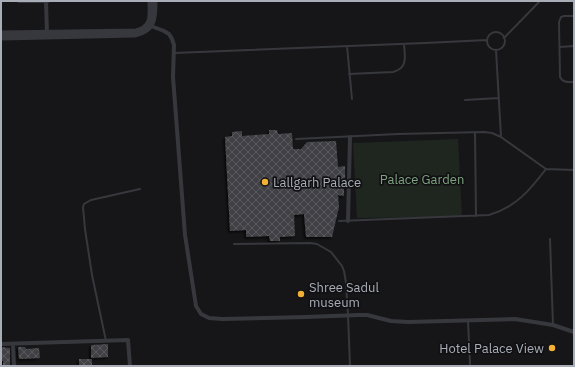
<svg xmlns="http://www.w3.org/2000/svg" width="575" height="367" viewBox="0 0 575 367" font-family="'IBM Plex Sans',sans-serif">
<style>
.green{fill:#1e261f}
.building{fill:url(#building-cross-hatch);filter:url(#shadow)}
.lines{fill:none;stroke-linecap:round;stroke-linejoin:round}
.service{stroke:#37383d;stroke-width:2}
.minor{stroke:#37383d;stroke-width:4}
.tertiary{stroke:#37383d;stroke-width:5}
.poi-dot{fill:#f2b134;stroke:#111113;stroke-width:1.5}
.labels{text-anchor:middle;stroke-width:3.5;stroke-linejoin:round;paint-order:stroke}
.park-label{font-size:13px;fill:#7fa381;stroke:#111113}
.poi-label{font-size:13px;fill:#a8adb8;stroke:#111113;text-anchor:start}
</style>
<defs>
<pattern id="building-cross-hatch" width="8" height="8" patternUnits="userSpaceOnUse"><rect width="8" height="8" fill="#404145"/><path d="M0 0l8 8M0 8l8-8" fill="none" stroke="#595a5e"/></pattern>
<filter id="shadow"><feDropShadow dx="-2" dy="2" stdDeviation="1" flood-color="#0009"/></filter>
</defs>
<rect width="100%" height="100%" fill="#161618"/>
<path class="green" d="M458 139 462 217 357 218 353 143Z"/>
<path class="building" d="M269 130H277L278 134 292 133 293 149H301L307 142 336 141 338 167 345 166V185H344V196L338 195 339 207 332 237H306L304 214 294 215 295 236 280 237V241H270L269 236 246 237V230L230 231 225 137 232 136V132L242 131V136L269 134Z
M108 344V357L91 358V345Z
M1 347 10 348V366H3V361H1Z
M18 347H25L26 349 39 348 40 358 19 359Z
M79 359H92V366H79Z"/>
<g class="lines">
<path class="service" d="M574 16H564L561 17 559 22 560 77C563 83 568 82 574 82
M487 41a9 9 0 1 1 18 0a9 9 0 1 1-18 0Z
M504 38 540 1
M347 46 352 99
M560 47 574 46
M496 50 501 137
M174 53 425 43 487 40
M349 74 393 72C408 68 405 57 404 44
M465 100 499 98
M475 132 476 216
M296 139 398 134 484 132 492 133 501 137 546 169 574 170
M339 221 489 215C516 207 530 190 546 169
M550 239 553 325
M234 244 310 243 317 244 331 252 342 266 344 271 346 283 348 315 350 366
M468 321 470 364
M106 341 92 275 85 229 83 207 84 204 91 200 140 189"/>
<path class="minor" d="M19 1H48
M46 1 47 35
M151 26 164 31 169 34 172 39 174 45 173 77 185 235 196 306 201 314 209 318 222 319 306 317 359 315H367L391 321 408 322 515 319 553 325 574 332
M348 221 350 137
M1 344 128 340 130 366
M13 344 14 366"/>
<path class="tertiary" d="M1 33 136 31C153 27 150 15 150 1
M1 38 135 35C155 31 155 18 155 1"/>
</g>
<g class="poi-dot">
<circle cx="265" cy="182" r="4"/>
<circle cx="301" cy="294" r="4"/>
<circle cx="552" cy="348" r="4"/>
</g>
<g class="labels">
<g class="park-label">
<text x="422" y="184">Palace Garden</text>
</g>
<g class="poi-label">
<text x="273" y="187">Lallgarh Palace</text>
<text x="309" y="292">Shree Sadul<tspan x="309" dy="15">museum</tspan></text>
<text x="544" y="353" text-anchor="end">Hotel Palace View</text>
</g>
</g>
<rect width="575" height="367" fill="none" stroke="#a8adb8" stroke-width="4"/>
</svg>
